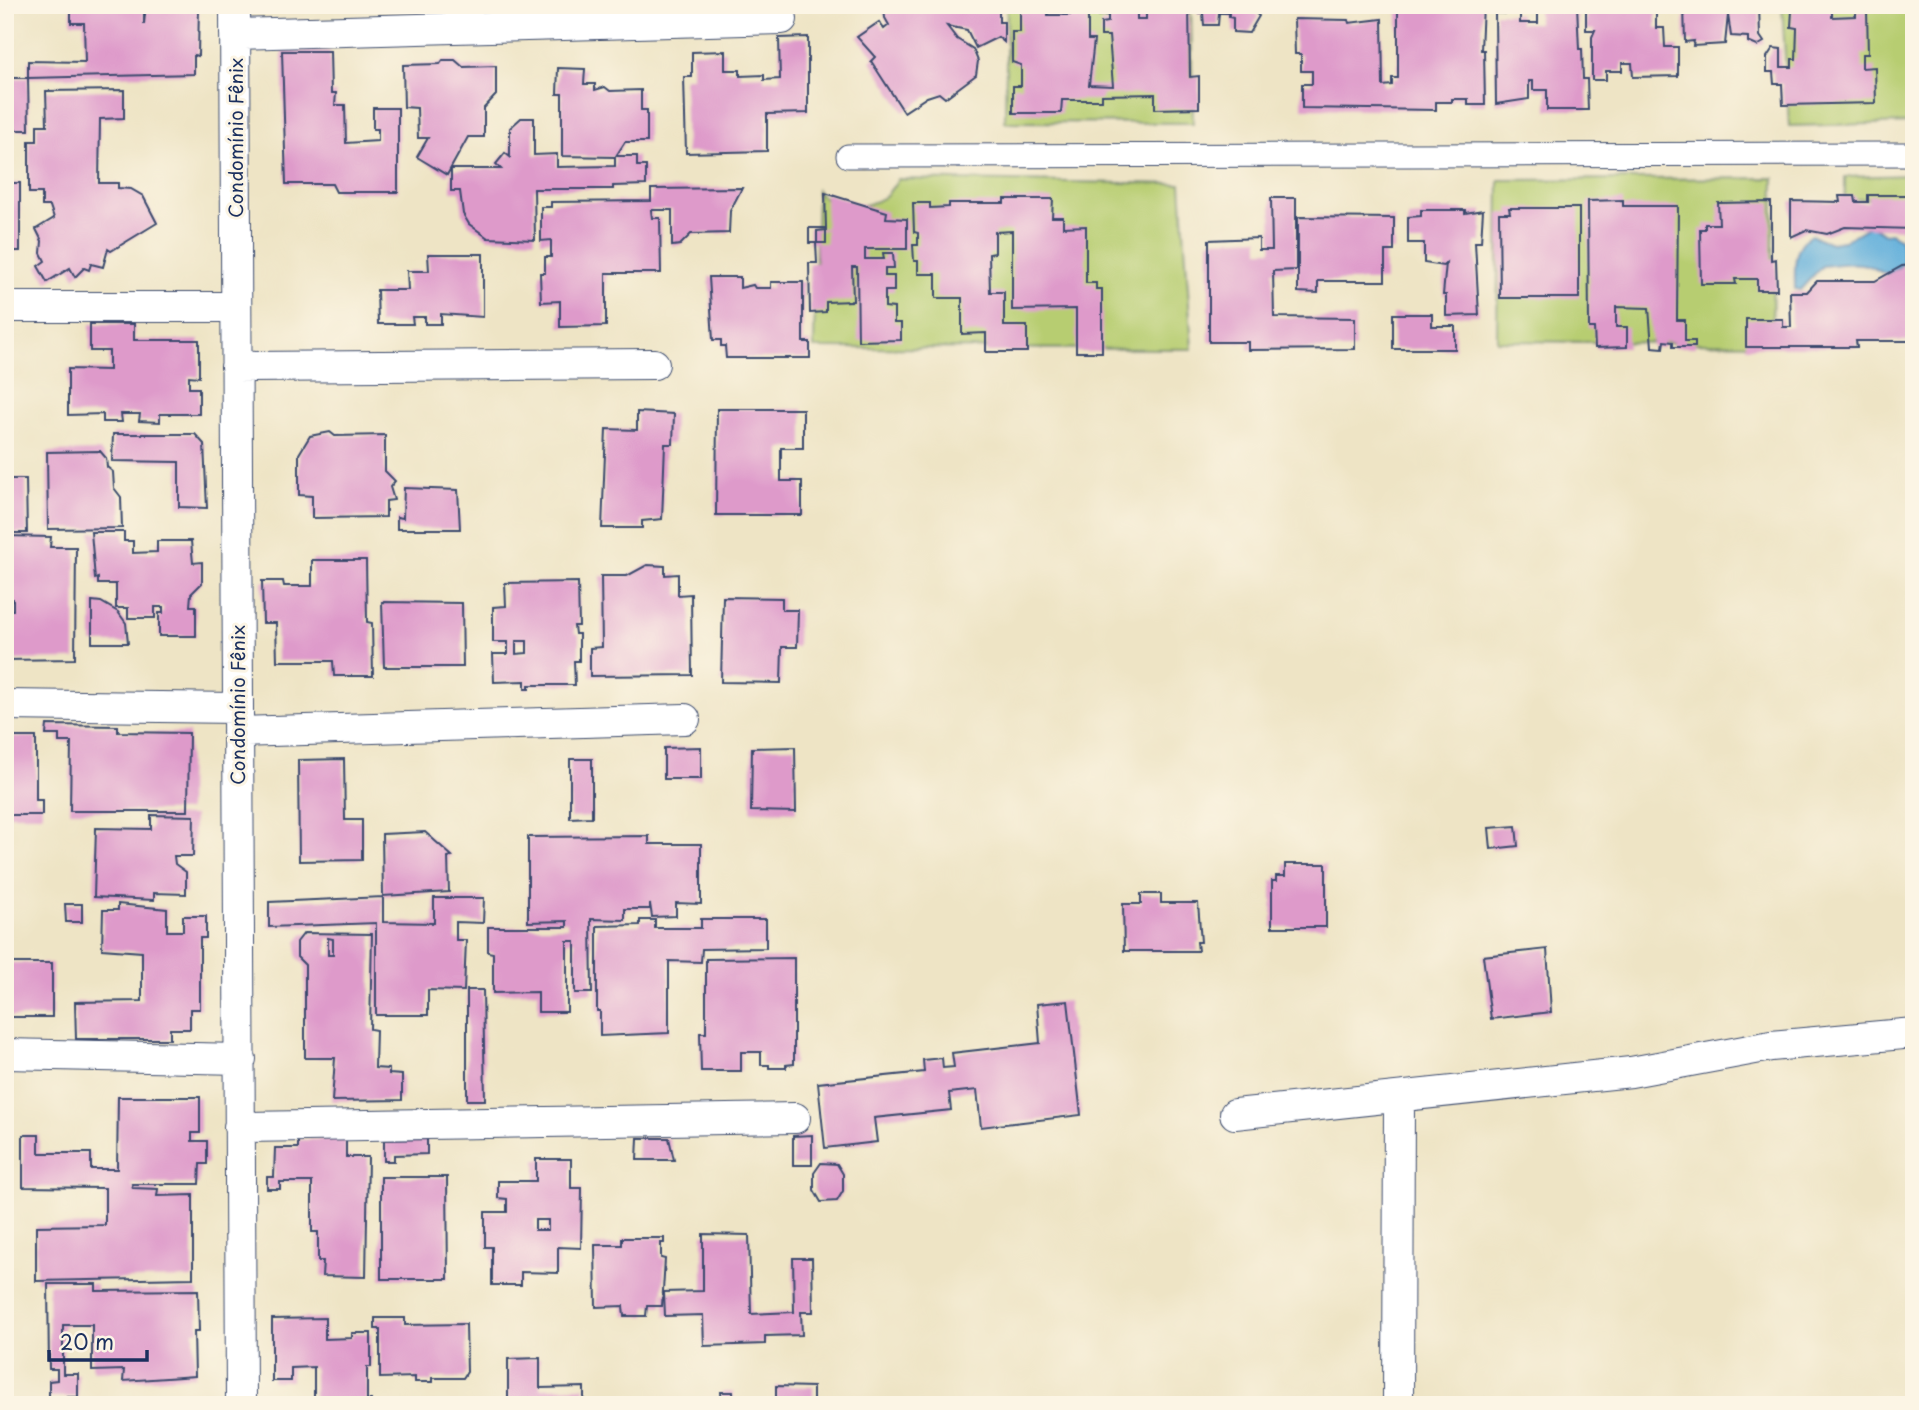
<svg xmlns="http://www.w3.org/2000/svg" width="1919" height="1410" viewBox="0 0 1919 1410" font-family="'Playpen Sans',sans-serif">
<style>
.green{fill:#b7cd71;stroke:#697e68;stroke-width:2}
.water{fill:#61afdb;stroke:#3e6f9c;stroke-width:2}
.building{fill:#de9aca;fill-rule:evenodd}
.lines{fill:none;stroke-linecap:round;stroke-linejoin:round}
.pedestrian-casing{stroke:#3b4a6d;stroke-width:25}
.minor-casing{stroke:#3b4a6d;stroke-width:32}
.pedestrian{stroke:#fff;stroke-width:23}
.minor{stroke:#fff;stroke-width:30}
.labels{text-anchor:middle;stroke-width:6;stroke-linejoin:round;paint-order:stroke}
.street-label{font-size:19px;fill:#1b2f5e;stroke:#fcf5e5}
</style>
<rect width="100%" height="100%" fill="#fcf5e5"/>
<filter id="ink" filterUnits="userSpaceOnUse"><feTurbulence type="fractalNoise" baseFrequency=".0143" numOctaves="2"/><feDisplacementMap in="SourceGraphic" scale="14" xChannelSelector="R" yChannelSelector="G"/><feConvolveMatrix kernelMatrix="1 2 1 2 8 2 1 2 1" color-interpolation-filters="sRGB"/></filter>
<filter id="wash" filterUnits="userSpaceOnUse"><feTurbulence type="fractalNoise" baseFrequency=".00686" numOctaves="4" result="noise"/><feDisplacementMap in="SourceGraphic" scale="28" xChannelSelector="R" yChannelSelector="G"/><feGaussianBlur stdDeviation="1.57" result="paint"/><feColorMatrix in="noise" values="0 0 0 0 0 0 0 0 0 0 0 0 0 0 0 0 0 1.4 0 .05"/><feComposite in="paint" operator="in"/></filter>
<g filter="url(#wash)">
<rect width="100%" height="100%" fill="#eee4c5"/>
<path class="green" d="M1007 5H1191L1193 123 1005 122Z
M1782 5H1914V123L1789 126Z
M1911 175V196L1845 200V177Z
M1774 178 1772 344 1497 341 1499 180Z
M898 179 1181 184 1192 349 814 348 817 190C833 211 863 210 884 197 889 194 894 184 898 179Z"/>
<path class="water" d="M1871 225 1884 234 1891 233 1900 239 1904 262C1881 285 1884 267 1861 264 1848 262 1835 265 1822 266L1800 290 1795 289C1795 269 1792 246 1811 235L1831 243 1844 241Z"/>
<g id="blocks">
<path class="building" d="M71 5H144V24L146 5H199L198 56 194 55V74L28 78V61L85 62 84 23H71Z
M888 5H999V22H1004V42L998 37 976 48 967 30 947 26 957 39 973 49 978 61 976 75 945 98 939 93 927 97 904 112 871 61 875 57 857 37 879 22 884 29 889 25 885 18 884 8Z
M1070 5H1189L1190 77 1199 76V108L1155 109V94L1102 95V100H1062L1061 113H1013V86H1021V65L1012 62V32H1020V8L1048 7V15H1070ZM1137 8H1146V19H1137ZM1108 15V22L1101 23V36H1109L1113 86 1089 85 1094 40H1088V16Z
M1197 5H1254V12L1259 16 1249 33 1233 32V18L1229 17V13H1219L1218 25H1204L1203 13H1197Z
M1398 5H1483L1481 50H1484L1485 105H1468V99H1452V102H1436V110L1302 108V84H1312V71H1301V54H1295L1294 19 1348 20 1349 23 1382 19 1383 86 1392 85V78H1398Z
M1538 5H1577L1579 49H1582L1583 79H1587L1588 110H1547V90H1533V81H1529V99L1496 104 1495 13 1520 14V23H1538Z
M1586 5H1683V13H1656V28H1664L1665 47H1678V76L1633 77 1632 63H1622V71H1606V80H1592V37L1595 30H1586Z
M1684 5H1759L1760 36 1764 42 1757 46 1748 42V37L1731 36 1728 15 1725 44 1693 46 1694 41 1685 42Z
M1796 5H1832V17L1856 16V11L1867 10 1868 54H1862V68L1875 67 1876 103 1783 105 1782 84H1774L1773 72H1767V57L1773 48 1781 49V67H1792V59H1796L1797 28 1791 27 1792 10H1796Z
M808 37V113L767 114V151L686 153 684 77H692V52L725 51V70H740V76L764 75V80L780 79 779 38Z
M282 51H330L331 93H336L335 105H345L346 143 378 141V129H373V108H398V192H336L332 184H286Z
M443 60H455L463 67 496 66V95L484 108V137H468L447 175 417 157 428 138H418L417 108 404 107 403 65 440 64Z
M558 68 585 69 584 84H595V90L605 87 610 91 641 90V110H647V142H625L616 156H637V166H646V185L613 186V189H534L535 240 488 238 469 224 463 214 460 191H451V169H501L496 164 505 153 510 157V128L521 118H534V155L557 154V167L615 166V157L562 156V94H557Z
M5 78H28L29 130H5Z
M124 90V118L100 119 99 183H118V188L131 189 143 196 157 223 111 251 108 249 103 267 91 264 89 270 84 268 75 277 70 268 47 282 38 266 45 261 41 253 42 241 36 229 54 218 50 206H42V193H29V141H37V125H47L46 91Z
M5 183H20V251H5Z
M742 188 730 211 729 233 691 234 680 245 672 246V210H651L652 218H660L661 273H606V326L560 327V301L541 302 540 273H545V257H551V240L541 241V207H551V202L651 201V189Z
M825 193 887 212 886 218 907 219V249H865V259H884L883 253H893L894 268H885V276H894V291H885V307L894 308V323H901V340L858 341 857 267H852L853 301 826 302V312L810 313 809 263H817L816 243H809V228H826ZM826 230V243H817V231Z
M1868 195H1912V229L1845 227 1827 234 1806 230 1791 237V201L1840 202 1839 196H1855L1856 202H1868Z
M1271 198H1296V270L1273 271 1274 317 1355 318V349L1248 350V342H1209V240L1259 238V250H1272Z
M1004 199H1053L1052 217H1063V227L1086 226V283H1096V289H1102V352H1076V309L1012 310V231L995 232V253L989 254 990 292H1004V326H1027V352H986V333L962 334V298H936V274H918V261H914L913 245H918V233L914 232 913 203H930V208L949 207V203H1004Z
M1623 200V206H1678L1677 320H1685V341H1695V347H1673V342L1664 341 1663 348 1652 347 1649 308 1616 307V327H1627V347L1595 348 1594 328H1589L1588 201Z
M1771 202V260L1776 259 1777 290H1757V279H1735L1736 284H1701L1700 229H1705V224H1719L1718 203Z
M1509 208H1579V298H1500L1499 213H1510Z
M1421 210H1465V213L1483 210 1481 242H1475L1479 315 1446 316V295H1443L1446 263 1443 266 1424 263V243H1408V217L1421 216Z
M1298 217 1394 218V251H1385V281H1318V293L1298 292Z
M428 254H483V317L441 314V324H425V317H412L413 324H378L377 290H408L407 271H429Z
M1912 265V341H1856L1857 347H1746V319H1783V327H1791L1790 292H1807L1817 281H1875L1902 266Z
M709 277H740V288L753 285 755 288H771V282H803V342H810V358H726L725 346H721V340H713Z
M1393 314H1432V326H1455V349H1393Z
M90 324H134V340H199V377L189 376V388H199V414H160V422L139 421 140 414H121L122 422H103V414L68 415V369L109 370V351H90Z
M5 330H8V422H5Z
M717 409H803V448H781V481H802V515H716Z
M637 412 674 414 673 444H665L662 519 642 521V528H602L606 429 637 430Z
M330 432 335 436 385 435V471L395 481 390 487 394 500 386 501V517L312 518V496L299 495V454L310 436Z
M113 434H195L204 444 207 508 179 507V462L112 461Z
M100 451 106 458 107 467 113 472 114 488 121 497 122 528 48 529 47 452Z
M5 479H26L27 533H5Z
M404 488 458 490 460 529H397V517L403 518Z
M91 532H124V541H133V553L157 552V541H191L193 563 202 562V583L191 594 190 606H196V636H159V613H163V607H155V618H128V608H116V584H98V578L95 579Z
M5 536 51 537 50 547H76L75 659 5 660V610H13V599H5Z
M312 560H366L367 622 372 623 373 676H334L333 661H277L276 623H263L262 581H283L284 586H312Z
M647 565 665 566V575L678 574V595L691 594 692 675 590 676V648L602 647 601 576H627Z
M578 582 579 626H574L575 634H579V661H574L575 685H529V689H525V681L494 682 493 654H508V642H493V607L506 606 505 583ZM516 641H527V653L516 654Z
M723 597 782 598V610H798L797 647H782L781 683 721 682Z
M92 601 101 602 118 612 126 623 128 643H92Z
M382 602 462 603 463 667H384Z
M47 725 118 726V732L189 733 188 811H70L71 742H59V735H46Z
M5 737H36V800H42V815H5Z
M701 747V779H664V748Z
M795 747 796 812 751 811 752 748Z
M344 759 345 820H362V860L299 861 298 760Z
M570 759H592V817L570 818Z
M151 815 194 816 193 856H174L175 864 186 872V894L154 893V900L94 897 96 828 151 829Z
M1516 826 1518 846 1491 849 1489 828Z
M425 832 452 856 448 857 449 892 383 896 382 834Z
M649 836V844H701V904L676 903V916L652 917 650 904V909H625V920L591 919 592 993H575V941H567V1012H538V992L493 993V953L488 952V927H567V921L528 922V837Z
M1285 864H1326V927H1272V881H1276V876H1285Z
M1141 894H1161V903H1198L1201 942H1197L1198 951H1124L1123 904H1141Z
M383 897V922L434 923V898H484L483 923 456 922V940H466L464 991 428 990V1015H376V923L269 927V902Z
M65 904H82V922H66Z
M118 904 167 909V931H183V916H206V938H200V1009H190V1029H170V1039H76L75 1002 142 1001V952L102 949 103 910H118Z
M701 919H766V948L702 949 701 962 669 961V1033L600 1036V1011H597V926L640 925V920H655V928H701Z
M304 933 372 934 370 1029 376 1030 375 1068 389 1069V1074L402 1075V1100L332 1101 335 1058H305V965L297 957V942ZM328 938 333 939V955H328Z
M1547 949 1551 1012 1491 1019 1483 956Z
M794 958V1064L786 1065V1068H769V1065H761V1052H741V1071H701L700 1033H706V959Z
M5 963H52V1017H5Z
M467 990H483L485 1100H467Z
M1068 1001 1081 1115 981 1127 977 1090 949 1093 951 1110 874 1118 877 1142 825 1148 818 1083 924 1072 923 1060 942 1058 943 1068 954 1067 952 1053 1040 1043 1037 1004Z
M118 1097H200V1133H192V1141H207V1164H200L199 1184H132L133 1188 158 1189 157 1196 193 1195V1278L36 1281V1226L105 1225V1188L23 1187V1135H39V1153H91V1169H117Z
M812 1135V1165H793V1136Z
M638 1138H669L674 1160H637Z
M346 1139V1157H368L366 1277 322 1276 323 1261H318V1232H312V1182H280V1189H267V1177H274L275 1148H298V1140Z
M427 1139V1154L394 1155V1161H384V1140Z
M536 1159H571V1188H582L581 1248 558 1247V1273L521 1272V1285H492V1247H485V1212H507V1199L498 1198V1181H536ZM535 1220H548V1230H535Z
M821 1163 837 1164 843 1174V1191L837 1201 821 1202 814 1190V1173Z
M381 1177H447L448 1279H381Z
M703 1234 749 1235 751 1314 794 1312 793 1258H812L813 1312H801L802 1335 765 1336V1344L704 1346 703 1315 665 1316 664 1292 703 1291Z
M622 1238H664V1243H661V1258L665 1259 662 1306H647L646 1316H624L623 1306 596 1307 595 1245H622Z
M48 1284H96V1291L198 1290 199 1331H194L195 1376 123 1381 124 1370 92 1371V1325H63V1374H78V1397H49V1381L57 1380V1369H49Z
M325 1318V1339L352 1338V1333H371V1367H367V1400H371V1405H314V1367L291 1368V1381H272V1319Z
M375 1318H405V1325L466 1324 467 1372 463 1378H432V1382H415V1377L380 1378V1329H375Z
M540 1358V1388L584 1387V1405L508 1403V1359Z
M776 1386 813 1387V1405H776Z
M721 1392H733L734 1405H722Z"/>
</g>
</g>
<g filter="url(#ink)">
<use href="#blocks" fill-opacity="0" stroke="#3b4a6d" stroke-width="2"/>
<g class="lines">
<defs>
<path id="pedestrian" d="M848 156 1914 154"/>
<path id="minor" d="M235 5 241 1405
M235 34 782 19
M5 307H236
M236 367 654 364
M5 705 237 708
M238 732 685 719
M5 1054 241 1059
M1235 1114 1631 1072 1771 1046 1914 1033
M239 1127 795 1118
M1398 1405 1399 1098"/>
</defs>
<use href="#pedestrian" class="pedestrian-casing"/>
<use href="#minor" class="minor-casing"/>
<use href="#pedestrian" class="pedestrian"/>
<use href="#minor" class="minor"/>
</g>
</g>
<g class="labels">
<g class="street-label">
<text transform="translate(236 138) rotate(-90)" y="7">Condomínio Fênix</text>
<text transform="translate(238 705) rotate(-90)" y="7">Condomínio Fênix</text>
</g>
</g>
<rect width="1919" height="1410" fill="none" stroke="#fcf5e5" stroke-width="28"/>
<path d="M49 1350v10h98v-10" fill="none" stroke="#1b2f5e" stroke-width="3.5"/>
<text x="60" y="1350" font-size="21" fill="#1b2f5e" stroke="#fcf5e5" stroke-width="5" paint-order="stroke">20 m</text>
</svg>
